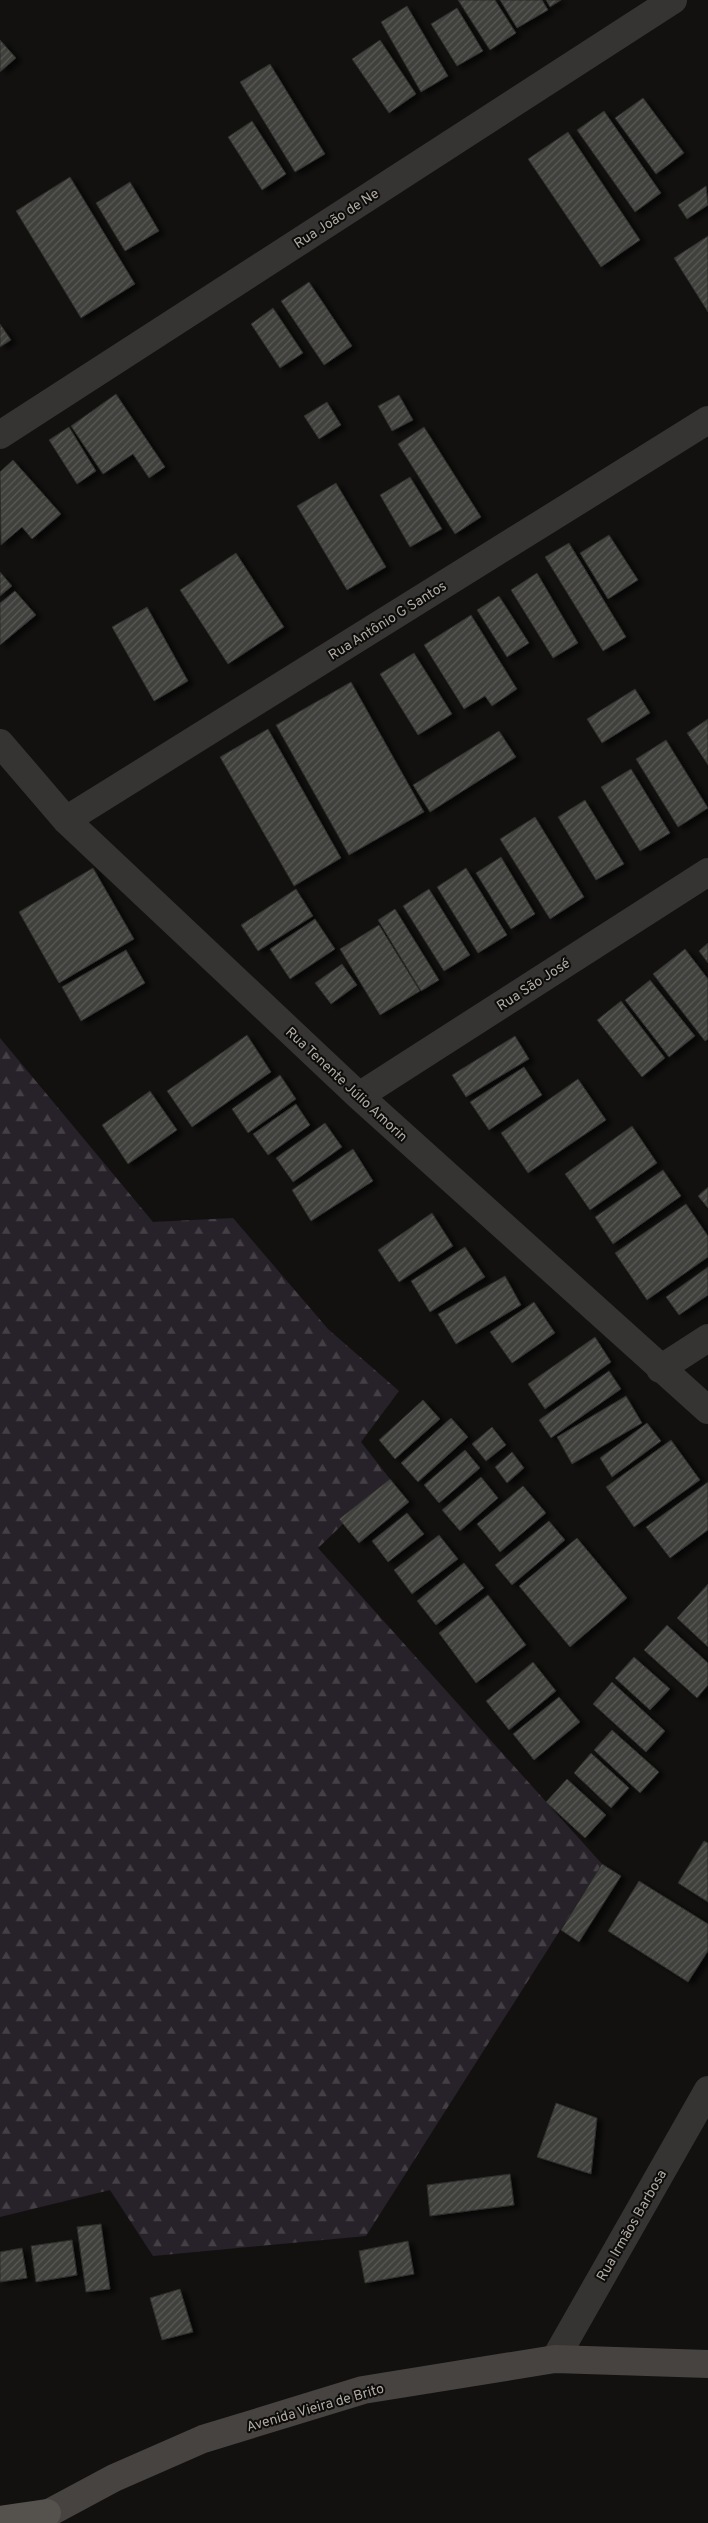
<svg xmlns="http://www.w3.org/2000/svg" width="708" height="2523" viewBox="0 0 708 2523" font-family="Overpass,sans-serif">
<style>
.forest{fill:url(#forest-firs)}
.building{fill:url(#building-hatch);stroke:#2d2d2a;filter:url(#shadow)}
.lines{fill:none;stroke-linecap:round;stroke-linejoin:round}
.street{stroke:#363432;stroke-width:28}
.secondary{stroke:#464340;stroke-width:28}
.primary{stroke:#55524e;stroke-width:28}
.labels{text-anchor:middle;stroke-width:4;stroke-linejoin:round;paint-order:stroke}
.street-label{font-size:14px;fill:#b1aaa3;stroke:#0c0c0b}
</style>
<defs>
<pattern id="forest-firs" width="22" height="20" patternUnits="userSpaceOnUse" patternTransform="scale(1.25)"><rect width="22" height="20" fill="#272129"/><path d="M5 1l3.5 6h-7zM16 11l3.5 6h-7z" fill="#443f45"/></pattern>
<pattern id="building-hatch" width="6" height="6" patternUnits="userSpaceOnUse" patternTransform="scale(1.25)"><rect width="6" height="6" fill="#41403d"/><path d="M-1 1l2-2M0 6l6-6M5 7l2-2" fill="none" stroke="#5a5956"/></pattern>
<filter id="shadow"><feDropShadow dx="5.5" dy="3" stdDeviation="2.5" flood-color="#0009"/></filter>
</defs>
<rect width="100%" height="100%" fill="#121110"/>
<path class="forest" d="M0 1038 153 1222 233 1218 328 1329 399 1391 361 1442 390 1479 318 1548 602 1864 366 2236 153 2256 110 2190 0 2217Z"/>
<path class="building" d="M458 0H495L516 33 490 50Z
M500 0H542L548 10 517 28Z
M546 0H561L550 7Z
M407 6 448 76 421 92 381 22Z
M457 8 483 51 457 66 431 24Z
M0 40 16 58 0 72Z
M380 40 416 94 389 113 352 59Z
M270 64 325 154 295 172 240 82Z
M643 98 684 153 656 174 615 118Z
M604 111 661 193 635 212 577 130Z
M252 121 286 174 262 190 228 137Z
M568 132 640 240 601 267 528 159Z
M70 177 135 284 81 318 16 211Z
M130 182 159 231 125 251 96 203Z
M706 186 708 205 687 219 678 205Z
M708 236V312L674 258Z
M309 282 352 346 324 365 281 301Z
M273 308 303 353 280 368 251 324Z
M0 324 11 340 0 347Z
M116 394 165 467 149 478 133 454 103 474 71 426Z
M399 395 413 420 392 431 378 406Z
M327 402 341 425 319 439 304 416Z
M69 427 96 471 77 484 49 440Z
M424 427 481 517 455 534 398 444Z
M13 460 61 514 32 539 22 527 1 545 0 472Z
M410 477 442 529 410 547 380 495Z
M336 483 386 567 347 590 297 506Z
M609 535 638 580 608 599 580 553Z
M569 543 626 637 603 651 545 557Z
M236 553 284 627 228 664 180 590Z
M0 572 12 586 0 596Z
M537 573 578 643 553 658 511 590Z
M15 591 36 615 0 645V603Z
M499 596 529 643 507 657 477 610Z
M147 607 188 681 154 701 112 627Z
M471 615 517 689 492 706 485 696 464 709 424 645Z
M414 653 452 714 418 735 380 674Z
M351 682 424 812 349 855 276 725Z
M635 689 650 713 602 743 587 719Z
M708 719V765L687 733Z
M268 729 341 858 294 886 220 757Z
M499 731 516 757 430 812 413 785Z
M666 740 708 808 678 827 636 759Z
M631 769 670 833 640 851 601 787Z
M585 800 624 864 596 880 558 817Z
M535 817 584 897 550 919 500 839Z
M501 857 535 914 511 929 476 873Z
M93 868 134 939 59 983 19 912Z
M466 868 507 935 478 953 437 887Z
M296 889 313 916 258 951 241 925Z
M429 889 470 955 444 971 403 906Z
M395 909 439 980 421 991 378 920Z
M315 919 335 949 290 979 270 949Z
M379 925 420 991 380 1015 340 949Z
M708 943V963L699 951Z
M685 949 708 979V1039L705 1041 653 974Z
M126 950 145 983 81 1021 62 987Z
M342 964 357 985 331 1004 315 983Z
M650 980 695 1036 669 1057 625 1000Z
M621 1001 665 1058 642 1077 597 1020Z
M247 1035 271 1072 192 1127 167 1091Z
M515 1036 529 1059 466 1097 452 1075Z
M524 1067 542 1095 489 1130 470 1102Z
M280 1075 296 1099 248 1133 232 1109Z
M578 1079 606 1120 528 1173 501 1133Z
M150 1091 177 1130 128 1164 102 1125Z
M296 1104 310 1125 268 1155 253 1134Z
M325 1123 342 1147 293 1182 276 1158Z
M632 1126 657 1163 590 1210 565 1174Z
M353 1149 373 1181 311 1221 292 1190Z
M663 1170 681 1196 613 1244 595 1217Z
M708 1187V1208L698 1196Z
M686 1204 708 1236V1257L647 1300 615 1253Z
M432 1213 453 1246 399 1282 378 1250Z
M465 1247 485 1277 430 1312 411 1281Z
M708 1267V1295L679 1315 666 1297Z
M505 1276 521 1305 456 1344 438 1314Z
M534 1302 555 1333 512 1363 490 1332Z
M595 1337 611 1362 545 1409 528 1384Z
M609 1371 621 1389 551 1438 539 1420Z
M626 1396 642 1423 572 1464 557 1437Z
M423 1400 440 1419 395 1459 379 1440Z
M451 1418 468 1437 418 1482 401 1463Z
M647 1423 661 1441 612 1477 600 1458Z
M492 1427 506 1445 486 1461 472 1444Z
M671 1440 700 1480 634 1527 606 1487Z
M465 1450 480 1468 439 1503 424 1485Z
M512 1452 524 1468 507 1483 495 1467Z
M481 1477 498 1498 460 1531 442 1510Z
M390 1479 409 1502 359 1543 339 1519Z
M708 1482V1530L670 1558 646 1527Z
M523 1486 546 1513 500 1552 477 1524Z
M407 1513 424 1534 388 1562 372 1541Z
M549 1521 565 1540 512 1585 495 1565Z
M439 1535 458 1559 412 1594 394 1570Z
M577 1538 627 1598 570 1647 519 1586Z
M464 1563 484 1588 436 1625 417 1601Z
M708 1584V1647L677 1618Z
M488 1595 526 1645 476 1683 439 1633Z
M667 1625 708 1663V1685L697 1698 644 1650Z
M634 1657 670 1689 650 1710 615 1678Z
M533 1662 556 1691 509 1730 486 1701Z
M612 1682 665 1731 646 1752 593 1704Z
M559 1697 580 1722 534 1760 513 1734Z
M612 1730 659 1772 640 1793 594 1750Z
M591 1753 629 1788 611 1808 574 1773Z
M567 1779 606 1815 585 1838 546 1802Z
M704 1841 708 1843V1902L678 1883Z
M602 1864 621 1876 579 1942 561 1930Z
M639 1881 708 1924V1951L688 1982 608 1931Z
M556 2103 597 2118 591 2174 537 2157Z
M510 2174 514 2205 430 2216 427 2185Z
M101 2224 110 2289 86 2292 77 2227Z
M72 2240 77 2275 36 2282 31 2246Z
M408 2241 414 2274 365 2283 359 2251Z
M22 2248 27 2278 0 2282V2252Z
M180 2289 193 2332 162 2340 150 2298Z"/>
<g class="lines">
<path class="street" d="M0 435 673 0
M0 743 66 820 359 1096 708 1410
M66 820 708 420
M359 1096 708 872
M660 1369 708 1338
M555 2359 708 2090"/>
<path class="secondary" d="M30 2523 114 2478 203 2439 363 2390 555 2359 708 2364"/>
<path class="primary" d="M0 2520 47 2513"/>
</g>
<g class="labels">
<g class="street-label">
<text transform="translate(336 218) rotate(-33)" y="5">Rua João de Ne</text>
<text transform="translate(387 620) rotate(-32)" y="5">Rua Antônio G Santos</text>
<text transform="translate(533 984) rotate(-33)" y="5">Rua São José</text>
<text transform="translate(347 1084) rotate(43)" y="5">Rua Tenente Júlio Amorin</text>
<text transform="translate(631 2225) rotate(-60)" y="5">Rua Irmãos Barbosa</text>
<text transform="translate(315 2407) rotate(-16)" y="5">Avenida Vieira de Brito</text>
</g>
</g>
</svg>
